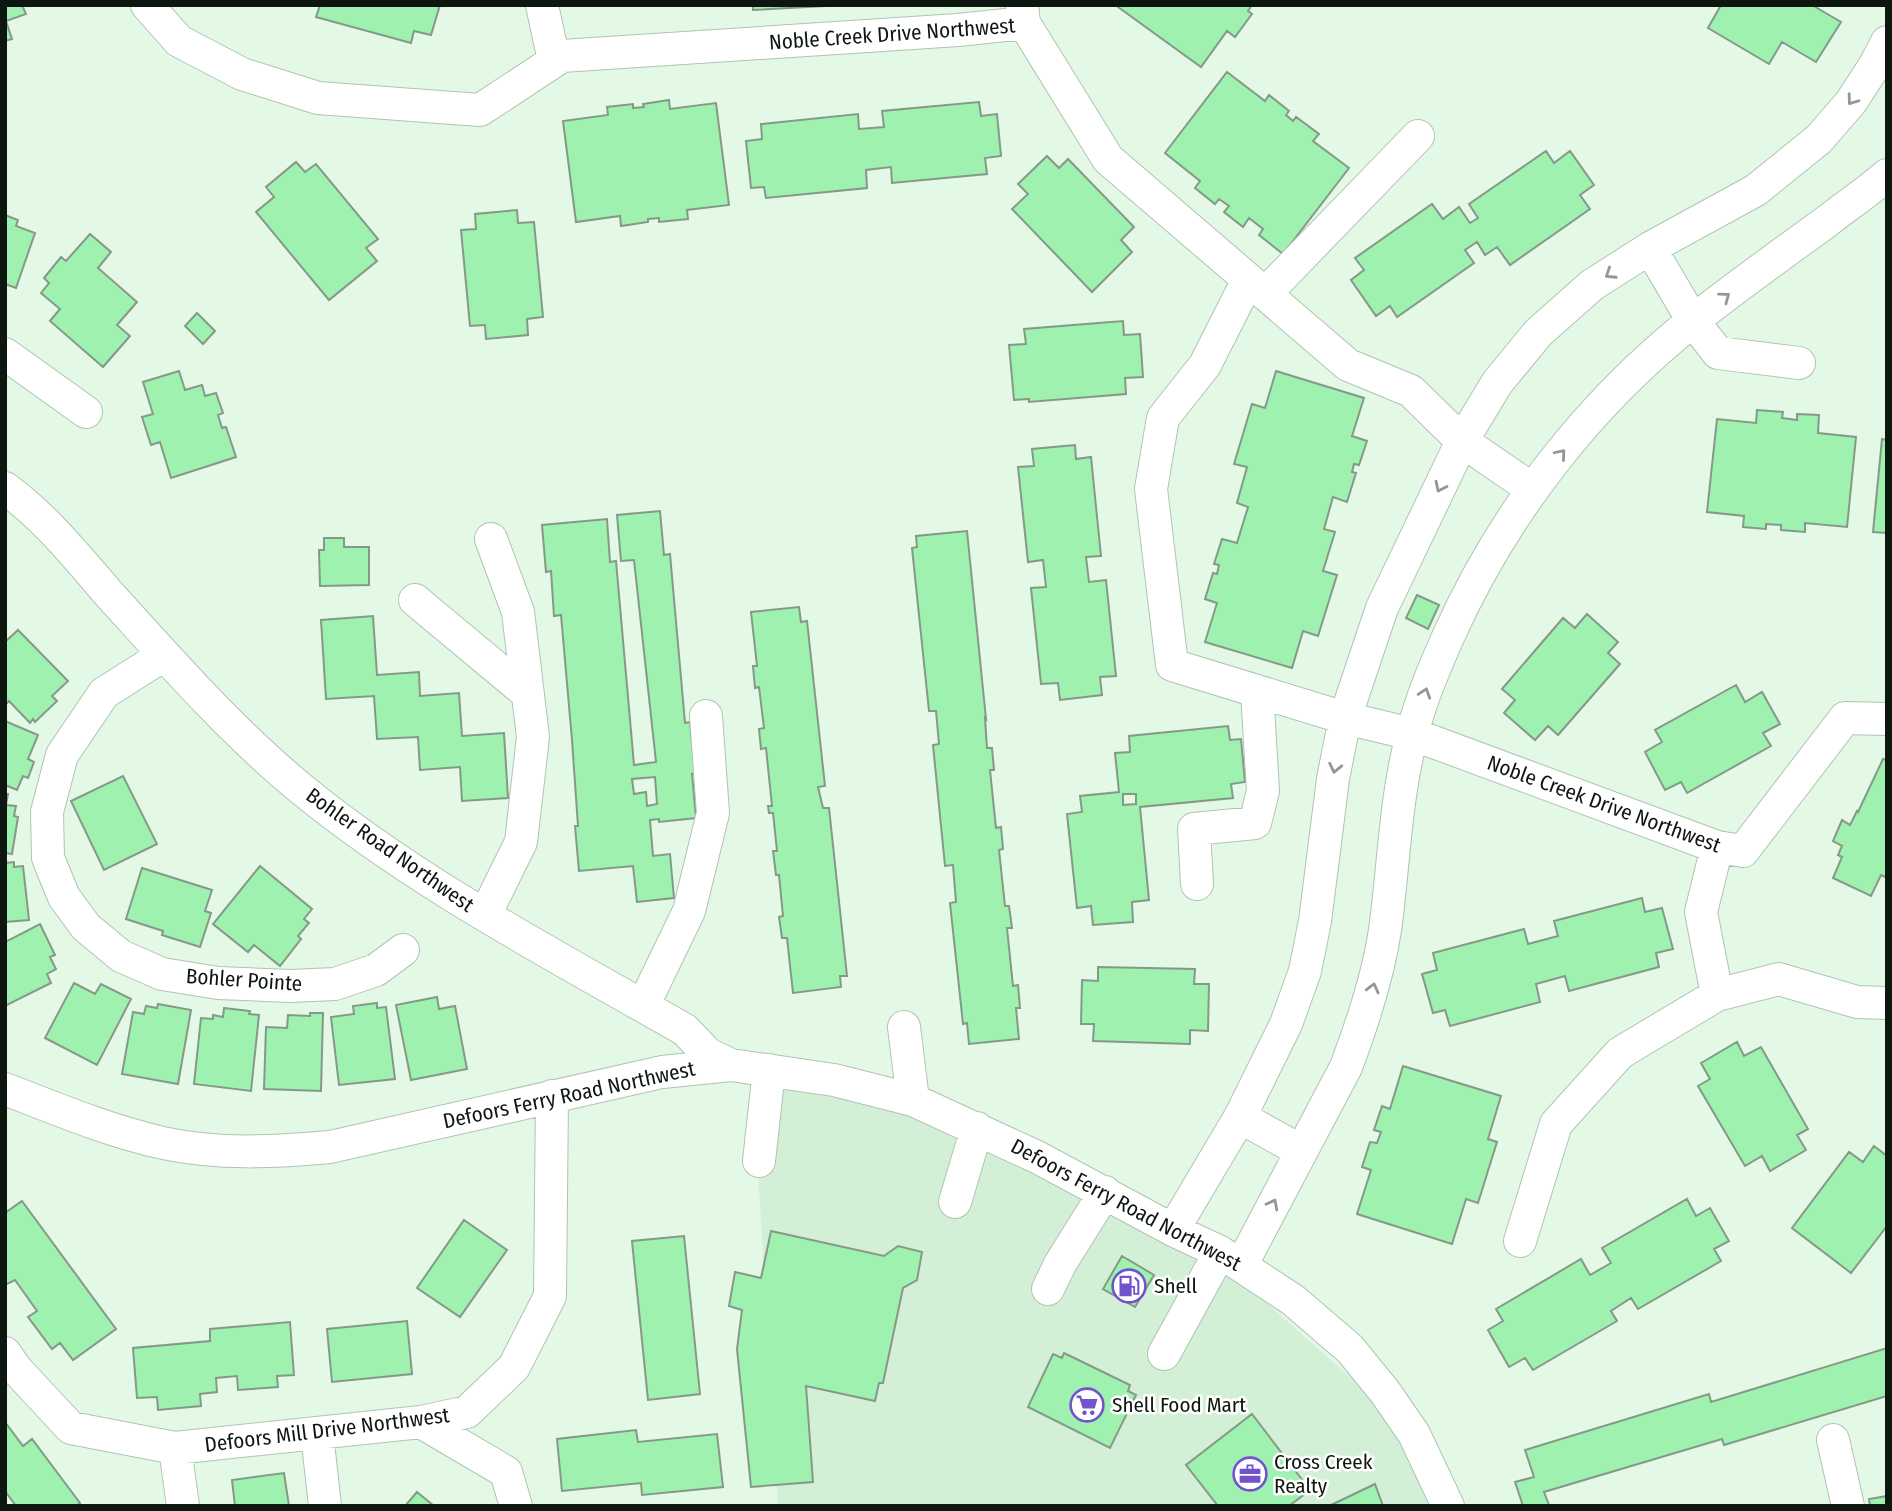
<svg xmlns="http://www.w3.org/2000/svg" width="1892" height="1511" viewBox="0 0 1892 1511" font-family="'Fira Sans Condensed',sans-serif">
<style>
.built{fill:#d3f0d7}
.building{fill:#9ff1b0;stroke:#859988;stroke-width:2;fill-rule:evenodd}
.lines{fill:none;stroke-linecap:round;stroke-linejoin:round}
.minor-casing{stroke:#afc4b2;stroke-width:34}
.minor{stroke:#fff;stroke-width:32}
.oneway{stroke:#939693}
.labels{text-anchor:middle;stroke-width:5;stroke-linejoin:round;paint-order:stroke}
.street-label{font-size:21px;fill:#0e1610;stroke:#fff}
.poi-label{font-size:21px;fill:#0e1610;stroke:#fff;text-anchor:start}
</style>
<rect width="100%" height="100%" fill="#e3f9e6"/>
<path class="built" d="M846 1076 1165 1213 1410 1430 1443 1506H778L753 1089Z"/>
<path class="building" d="M5 5H22L26 14 6 21 12 39 5 41Z
M320 5H440L431 35 414 31 411 43 316 17Z
M753 5H844L753 10Z
M1119 5H1252L1248 11 1252 14 1235 37 1227 31 1201 67 1118 7Z
M1812 5 1841 22 1816 62 1782 42 1769 64 1708 28 1721 5Z
M1227 72 1265 101 1269 95 1289 111 1286 115 1293 121 1296 117 1319 134 1313 141 1349 168 1283 254 1259 235 1263 229 1249 218 1243 227 1224 212 1229 206 1219 199 1215 204 1195 188 1200 181 1165 153Z
M669 100 670 109 716 103 729 205 687 210 688 219 659 222V218L648 219V222L621 226 620 216 576 222 563 121 608 115 607 107 633 104V108L644 107 643 104Z
M979 102 981 116 997 114 1001 156 985 158 987 174 892 183 891 167 866 170 867 188 766 198 764 187 751 188 746 141 762 139 761 124 858 114 859 129 884 127 882 111Z
M1546 151 1554 163 1570 151 1594 185 1580 195 1590 209 1510 265 1497 247 1485 255 1477 242 1465 250 1474 263 1397 317 1390 306 1376 316 1351 280 1364 270 1355 258 1432 204 1443 219 1459 207 1470 223 1478 218 1469 204Z
M1047 156 1059 168 1068 159 1134 227 1121 240 1132 252 1092 292 1012 209 1028 194 1018 184Z
M296 162 305 172 316 164 378 239 366 248 377 261 329 300 256 212 274 197 266 187Z
M517 210 518 223 534 222 543 317 527 319 528 335 486 339 485 325 470 326 461 230 476 229 475 214Z
M5 215 18 220 16 226 35 233 16 288 5 284Z
M90 234 111 252 98 268 137 302 117 325 130 336 103 367 50 321 60 309 41 293 49 283 44 278 61 257 66 261Z
M197 313 215 331 203 344 185 326Z
M1123 321 1124 335 1140 334 1143 377 1125 378 1126 394 1029 402V399L1014 400 1009 345 1026 344 1024 329Z
M179 371 185 390 202 385 205 396 216 393 223 413 218 415 222 428 226 427 236 457 171 478 160 442 151 445 142 417 153 414 143 382Z
M1276 371 1364 398 1352 436 1367 441 1359 465 1354 464 1352 472 1356 473 1347 502 1333 497 1324 529 1335 532 1323 571 1337 575 1318 636 1303 631 1292 668 1205 642 1217 603 1205 599 1213 573 1217 574 1219 565 1214 564 1222 539 1237 543 1248 507 1237 503 1247 467 1234 464 1252 404 1265 408Z
M1757 410 1783 412 1782 418 1797 420V414L1819 415 1818 433 1856 437 1847 527 1805 523V532L1781 530V525L1766 524V529L1743 527 1744 516 1707 512 1717 419 1756 423Z
M1882 439 1887 440V533L1873 532Z
M1075 445 1076 459 1091 457 1101 556 1086 557 1089 582 1106 580 1116 676 1100 677 1102 695 1060 700 1058 683 1041 684 1031 588 1046 587 1043 560 1028 562 1018 467 1034 466 1032 449Z
M660 511 664 555 670 554 685 723 690 722 695 773 692 774 696 818 659 822V819L650 820 653 856 670 854 674 898 637 902 633 866 579 871 575 826H578L572 740 561 615 554 616 551 571 546 572 542 525 607 519 610 562 616 561 634 765 656 762 634 560 621 561 617 515ZM655 777 657 804 647 806 646 792 634 794 632 779Z
M967 531 986 719 985 718 987 748H992L994 770H990L996 828 1001 827 1003 849 999 850 1005 906H1009L1012 928H1007L1013 986 1018 985 1020 1008H1016L1019 1039 969 1044 967 1023 963 1024 950 903 956 902 953 865 945 866 933 745 939 744 936 711H929L912 548 917 547 916 536Z
M324 538H344V547H369V585L320 586 319 550H324Z
M1417 595 1439 605 1428 629 1406 618Z
M799 607 801 622 807 621 825 786 818 787 823 808H829L847 976H840L841 987 793 993 787 938H782L779 917 783 916 779 875H776L773 851H777L773 813H769L768 806H772L766 748 761 749 759 729 764 728 759 687 755 688 753 666H757L751 612Z
M1587 614 1618 642 1608 653 1620 664 1558 735 1548 726 1535 740 1504 713 1515 700 1502 689 1563 618 1575 628Z
M373 616 377 675 419 672 420 696 459 693 462 736 504 733 508 798 462 801 460 767 420 770 418 737 377 739 374 696 326 699 321 620Z
M18 630 68 681 52 696 57 701 35 722 33 719 30 723 9 701 5 705V642Z
M1736 685 1745 702 1762 692 1780 724 1763 733 1771 746 1687 793 1681 782 1665 790 1645 752 1662 742 1655 730Z
M5 721 38 735 28 759 34 762 28 778 23 776 17 790 5 785Z
M1228 726 1230 740 1241 739 1245 782 1231 784 1233 798 1140 807 1149 900 1132 902 1133 922 1093 925 1091 906 1077 908 1067 814 1082 812 1080 796 1119 792 1115 753 1130 752 1129 736ZM1123 794H1136V804L1123 805Z
M1883 759 1887 760V878L1881 875 1871 896 1833 878 1842 857 1838 855 1842 846 1833 841 1842 820 1850 825 1857 811 1858 812Z
M123 776 157 844 104 870 71 801Z
M5 794H8L6 805 16 806 14 816 18 817 12 854 5 853Z
M14 862V867L23 866 29 920 5 922V863Z
M260 866 312 909 304 919 309 923 298 936 301 939 280 966 254 945 248 952 213 924Z
M142 868 212 890 205 911 211 913 200 947 162 935 163 931 126 919Z
M1642 898 1645 912 1662 908 1673 949 1656 953 1659 967 1569 991 1565 976 1536 984 1540 1002 1450 1026 1445 1010 1433 1013 1422 974 1437 970 1433 953 1524 929 1528 944 1558 936 1554 921Z
M40 924 55 955 50 957 56 969 47 974 51 983 5 1006V942Z
M1098 967 1195 969 1194 984H1209L1208 1031 1190 1030V1044L1093 1041 1094 1024H1081L1082 980 1098 981Z
M74 983 95 994 101 984 131 999 97 1065 45 1038Z
M437 997 439 1009 455 1006 467 1069 411 1080 396 1005Z
M377 1003V1008L386 1007 395 1079 339 1085 331 1017 354 1014 353 1006Z
M158 1004 191 1010 178 1084 122 1074 133 1012 144 1014 146 1006 157 1008Z
M224 1008 250 1011 249 1014 259 1015 251 1091 194 1084 201 1018 213 1019V1015L223 1017Z
M310 1013H323L321 1091 264 1089 266 1027 287 1028 288 1015 310 1016Z
M1737 1042 1744 1056 1761 1047 1808 1129 1797 1135 1806 1150 1770 1171 1762 1156 1745 1166 1698 1086 1710 1079 1701 1063Z
M1403 1066 1501 1096 1488 1139 1497 1142 1478 1203 1466 1199 1452 1244 1357 1214 1371 1170 1362 1167 1370 1142 1377 1143 1381 1132 1374 1130 1382 1106 1390 1109Z
M1874 1146 1887 1156V1226L1851 1273 1792 1228 1849 1152 1863 1162Z
M1687 1199 1696 1216 1710 1208 1729 1241 1714 1249 1721 1261 1638 1309 1631 1298 1611 1311 1617 1321 1533 1370 1525 1358 1509 1367 1488 1330 1503 1321 1496 1309 1581 1259 1590 1275 1611 1263 1602 1248Z
M22 1201 116 1329 73 1360 60 1343 52 1349 28 1317 37 1311 15 1280 5 1285V1213Z
M464 1220 507 1250 460 1317 417 1288Z
M771 1231 884 1256 898 1246 922 1252 917 1280 903 1288 883 1383H879L875 1401 806 1386 813 1482 751 1487 737 1349 742 1310 729 1306 735 1272 761 1278Z
M684 1236 700 1394 648 1400 632 1241Z
M1122 1256 1154 1275 1135 1307 1103 1289Z
M407 1321 412 1374 332 1382 327 1329Z
M290 1322 294 1375 277 1376 278 1387 238 1390 237 1376 216 1378 217 1392 200 1394 201 1406 158 1410 157 1397 137 1398 133 1348 210 1341V1329Z
M1887 1348V1396L1724 1445 1722 1439 1544 1492 1549 1505 1546 1506H1523L1515 1482 1534 1477 1525 1450 1709 1394 1711 1402Z
M1064 1353 1130 1385 1128 1391 1136 1395 1110 1448 1028 1407 1053 1354 1062 1358Z
M1252 1414 1310 1490 1289 1506H1218L1186 1465Z
M5 1422 23 1446 32 1439 80 1503 76 1506H16L5 1491Z
M636 1430 638 1442 717 1434 723 1487 642 1495 641 1483 562 1491 557 1439Z
M284 1473 289 1506H235L232 1480Z
M1375 1484 1383 1506H1329Z
M417 1492 434 1506H405Z
M1887 1496V1506H1870L1869 1499Z"/>
<g class="lines">
<defs>
<path id="minor" d="M147 5 179 41 242 74 318 98 480 110 562 56 958 30 1024 23
M542 5 554 61
M1022 5 1024 23 1108 159 1348 365 1411 391 1462 441 1532 489
M1650 248 1693 321 1718 353 1799 363
M1248 280 1205 365 1163 418 1151 489 1172 665 1345 718 1412 734 1717 847 1743 851 1845 718 1887 719
M1265 294 1418 136
M5 354 86 412
M5 488C45 517 77 557 109 594 170 661 229 729 299 787 414 882 556 956 685 1030L708 1054 731 1065
M415 600 528 694
M164 655 104 693 62 755 47 812 48 858 64 897 86 927 121 956 162 974 218 983 290 986 335 984 376 970 403 950
M1717 847 1701 912 1717 995
M1197 884 1194 829 1255 823 1263 791 1257 691
M485 915 521 842 533 737 518 612 491 539
M643 1006 689 911 713 813 706 716
M904 1027 913 1100
M5 1089C57 1109 109 1131 163 1143 218 1155 275 1152 330 1147L662 1072 731 1065 834 1080 913 1100 1037 1157 1173 1230 1220 1252 1293 1300 1350 1349 1385 1392 1414 1434 1448 1506
M1240 1117 1301 1151
M759 1161 769 1070
M955 1202 977 1128
M1173 1230 1240 1117 1286 1024 1305 971 1315 921 1333 779 1345 718 1382 608 1462 441 1497 383 1538 333 1592 285 1650 248 1756 190 1819 139 1851 102 1875 65 1887 42
M1520 1241 1556 1124 1620 1053 1717 995 1779 979 1857 1002 1887 1003
M1242 1264 1346 1067C1363 1022 1378 977 1385 930 1394 865 1395 799 1412 735 1420 701 1434 669 1448 637 1503 514 1588 404 1694 320 1737 286 1782 254 1826 222 1846 206 1868 192 1887 175
M1048 1289 1060 1264 1105 1192
M5 1353 16 1369 71 1428 175 1448 421 1422 467 1412 514 1367 550 1296 552 1096
M1164 1354 1220 1252
M421 1422 506 1472 516 1506
M317 1434 325 1506
M1833 1440 1848 1506
M175 1448 183 1506"/>
</defs>
<use href="#minor" class="minor-casing"/>
<use href="#minor" class="minor"/>
</g>
<defs><path id="oneway-chevron" d="M-2-3.5L2.5 0L-2 3.5" fill="none" stroke-width="1.6" stroke-linecap="round" stroke-linejoin="round" transform="scale(1.75)"/></defs>
<g class="oneway">
<use href="#oneway-chevron" transform="translate(1852 100) rotate(126)"/>
<use href="#oneway-chevron" transform="translate(1610 274) rotate(147)"/>
<use href="#oneway-chevron" transform="translate(1725 297) rotate(-37)"/>
<use href="#oneway-chevron" transform="translate(1561 454) rotate(-50)"/>
<use href="#oneway-chevron" transform="translate(1440 487) rotate(116)"/>
<use href="#oneway-chevron" transform="translate(1425 693) rotate(-72)"/>
<use href="#oneway-chevron" transform="translate(1335 768) rotate(102)"/>
<use href="#oneway-chevron" transform="translate(1373 988) rotate(-76)"/>
<use href="#oneway-chevron" transform="translate(1273 1204) rotate(-62)"/>
</g>
<defs>
<symbol id="fuel-ring" viewBox="-11 -11 22 22"><circle r="9.5" fill="#fff" stroke="#7153cd" stroke-width="1.5"/><path d="M-5.5-6h7V0h2V4h1.3V-2.5L3-4.5l.8-.8L6-3V5H2.5V1h-1V6h-7ZM-4.2-4.7v3.2H.2V-4.7Z" fill="#7153cd"/></symbol>
<symbol id="supermarket-ring" viewBox="-11 -11 22 22"><circle r="9.5" fill="#fff" stroke="#7153cd" stroke-width="1.5"/><path d="M-6-5.5h2.5l.6 2H6L4.5 2H-2.5L-4.4-4H-6ZM-1.5 3.2a1.3 1.3 0 1 0 .1 0ZM3 3.2a1.3 1.3 0 1 0 .1 0Z" fill="#7153cd"/></symbol>
<symbol id="office-ring" viewBox="-11 -11 22 22"><circle r="9.5" fill="#fff" stroke="#7153cd" stroke-width="1.5"/><path d="M-6-3h4V-5.5h4V-3h4V5H-6ZM-1-4.5V-3h2v-1.5ZM-6 0V1H6V0Z" fill="#7153cd"/></symbol>
</defs>
<g fill-rule="evenodd">
<use href="#fuel-ring" x="1110" y="1267" width="38" height="38"/>
<use href="#supermarket-ring" x="1068" y="1386" width="38" height="38"/>
<use href="#office-ring" x="1231" y="1455" width="38" height="38"/>
</g>
<g class="labels">
<g class="street-label">
<text transform="translate(892 34) rotate(-4)" y="7">Noble Creek Drive Northwest</text>
<text transform="translate(1604 804) rotate(20)" y="7">Noble Creek Drive Northwest</text>
<text transform="translate(390 850) rotate(35)" y="7">Bohler Road Northwest</text>
<text transform="translate(244 980) rotate(4)" y="7">Bohler Pointe</text>
<text transform="translate(569 1095) rotate(-12)" y="7">Defoors Ferry Road Northwest</text>
<text transform="translate(1126 1205) rotate(28)" y="7">Defoors Ferry Road Northwest</text>
<text transform="translate(327 1430) rotate(-7)" y="7">Defoors Mill Drive Northwest</text>
</g>
<g class="poi-label">
<text x="1154" y="1293">Shell</text>
<text x="1112" y="1412">Shell Food Mart</text>
<text x="1274" y="1469">Cross Creek<tspan x="1274" dy="24">Realty</tspan></text>
</g>
</g>
<rect width="1892" height="1511" fill="none" stroke="#0e1610" stroke-width="14"/>
</svg>
